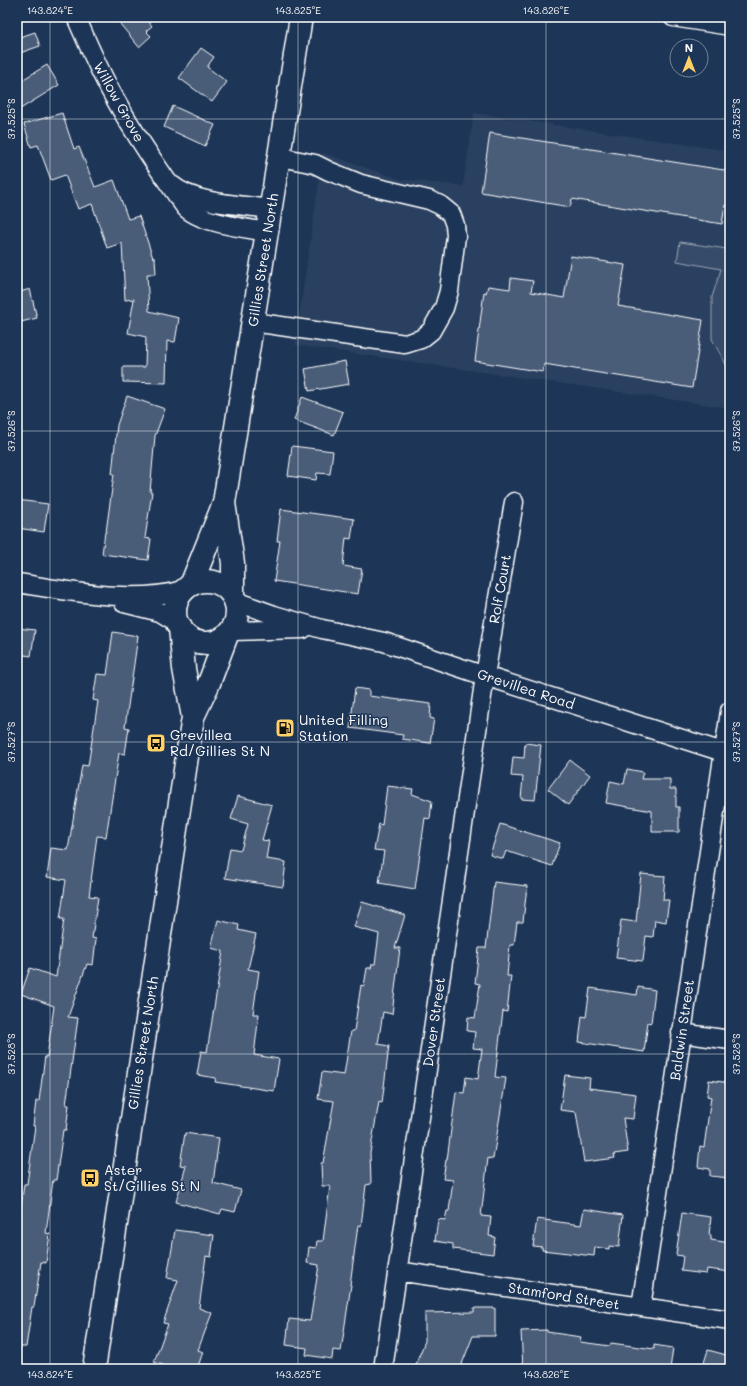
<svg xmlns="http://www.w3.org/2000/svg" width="747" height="1386" viewBox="0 0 747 1386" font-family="Mali,sans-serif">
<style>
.built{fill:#2a4161}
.green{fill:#364b69;stroke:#9aa5b4}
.building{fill:#4a5d79;stroke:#fff}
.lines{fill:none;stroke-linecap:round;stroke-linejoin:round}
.minor-casing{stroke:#fff;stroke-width:21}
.major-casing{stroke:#fff;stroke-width:25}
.minor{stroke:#1d3557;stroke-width:18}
.major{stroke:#1d3557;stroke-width:22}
.ticks{fill:none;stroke:#fff;stroke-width:1;stroke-opacity:0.45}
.labels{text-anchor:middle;stroke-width:3;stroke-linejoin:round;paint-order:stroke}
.street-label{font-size:14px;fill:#fff;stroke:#1d3557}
.poi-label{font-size:14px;fill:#fff;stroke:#1d3557;text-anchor:start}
.neatline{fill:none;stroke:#fff;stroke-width:1.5}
.ticks-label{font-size:10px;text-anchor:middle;fill:#fff}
</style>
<rect width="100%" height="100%" fill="#1d3557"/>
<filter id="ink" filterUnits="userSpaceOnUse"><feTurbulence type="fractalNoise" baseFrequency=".025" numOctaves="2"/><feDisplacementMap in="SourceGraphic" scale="8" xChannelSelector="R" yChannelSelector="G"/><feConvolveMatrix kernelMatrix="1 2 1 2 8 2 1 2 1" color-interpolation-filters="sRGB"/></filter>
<g filter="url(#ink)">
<path class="built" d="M474 113 730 151V408L295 345 323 153 399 179 463 186Z"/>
<path class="green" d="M680 242 727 249 725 261 730 259V369L728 368 712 339V297L721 269 677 261Z"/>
<path class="building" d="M128 17H145L152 26 146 31 151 36 139 47 120 24Z
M35 32 40 46 17 54V38Z
M201 48 214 57 207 67 227 82 212 102 179 78Z
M47 65 59 85 17 111V83Z
M173 106 215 125 205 146 164 127Z
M62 113 74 149 79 147 95 187 114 180 128 219 139 216 153 258H155L156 274H147L149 311 179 318 175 342 167 341 166 383 123 382V367H145L146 337 128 333 134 299 125 300 122 243 107 248 92 204 78 209 65 175 51 180 38 145 31 147 24 124Z
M490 133 730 171V206L725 205 722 224 572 199 570 207 481 192Z
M571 256 625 265 618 306 703 320 692 388 544 364 543 372 475 361 484 292 486 293 488 286 510 289 511 278 533 281 531 292 564 298Z
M30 289 37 318 17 323V293Z
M345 361 349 384 309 391 305 369Z
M127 396 165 409 155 436 150 492H152L145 538 151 539 148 560 102 554 105 532H106L114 474H112L117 425Z
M302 397 343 412 334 435 294 420Z
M292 446 333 451 330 474 317 473 316 480 288 476Z
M17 500 48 504 44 532 17 528Z
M281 509 354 519 351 539 346 538 343 566 362 569 358 594 274 581 280 541H277Z
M17 628 35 630 31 656 17 654Z
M113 632 138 636 125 727 129 728 125 754 119 753 106 837 97 836 89 896 98 897 92 938 96 939 93 965 87 964 68 1017 78 1018 66 1105H69L66 1130H63L56 1180H53L46 1233 50 1234 46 1263 41 1262 34 1307H32L26 1347H17V1229H18L24 1184H27L35 1126H33L36 1101H39L45 1056 47 1057 54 1006 21 994 30 968 56 977 64 919H60L66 880 47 877 51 848 68 850 82 765 88 766 98 701 93 700 97 674 107 675Z
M355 688 369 690V696L431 704 430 718 434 719 430 743 402 739 403 735 350 728Z
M525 743 541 745 535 800 521 799 523 777 511 776 513 757 524 758Z
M570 760 590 775 568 805 548 789Z
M627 769 643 772 641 779H670V789H676V807H679V832H652V811L606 803 610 781 624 784Z
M387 786 413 789 412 794 432 801 430 819 425 818 415 889 379 883 384 851 374 850 379 824 382 825Z
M238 796 272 805 262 840 269 841 266 859 286 862 283 887 225 878 230 848 241 850 248 824 231 819Z
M500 824 560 843 552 866 506 851 503 859 490 855Z
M641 874 665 876 663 900H669L666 922 655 920 653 937 646 936 643 961 616 958 621 920 636 922Z
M494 882 527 886 523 922H517L514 945H510L507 976H511L507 1012 503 1011 495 1077 506 1078 493 1159 488 1158 481 1216 491 1217 489 1236 495 1237 493 1254 453 1249V1244L435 1241 438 1219 445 1220 447 1211H449L453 1180 443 1179 446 1160H447L456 1092 464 1093 466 1077 478 1079 482 1049 473 1048 475 1032 467 1031 468 1017 475 1018 480 984 475 983 479 948H486Z
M362 902 405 915 395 948H400L392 1014 383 1012 378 1044 389 1046 382 1103 379 1102 370 1153 371 1184 366 1185 361 1226 358 1225 350 1285H351L341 1351 333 1350 332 1359 306 1355 307 1348 286 1345 289 1319 310 1321 319 1265 307 1263 309 1247 316 1248 317 1241H323L330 1186H322L321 1163H323L334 1101 318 1099 322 1072 344 1075 351 1031H354L361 985 364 986 367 968H371L372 964H375L379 934 354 927Z
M218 920 239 925 238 930 256 934 248 969 259 971 253 1014H259L254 1055 279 1059 274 1091 215 1082 216 1078 197 1075 201 1051 207 1052 223 951 211 948Z
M638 987 655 990 651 1023 648 1022 644 1052 579 1042 582 1016 586 1017 590 988 637 995Z
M565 1075 590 1078 589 1088 636 1094 633 1119 623 1118 628 1152 614 1154 615 1158 584 1162 576 1112 560 1110Z
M709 1080 730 1083V1178L710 1176V1169L698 1167 700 1146 704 1147 711 1097 707 1096Z
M185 1133 219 1138 213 1183 241 1190 235 1212 222 1209 220 1214 176 1202 186 1166 180 1165Z
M584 1209 623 1215 619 1247 609 1246V1249L595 1247 594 1256 542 1250V1247L533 1246 537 1219 581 1225Z
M682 1213 711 1217 709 1235H711V1240L730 1243V1272L707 1269 706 1274 681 1271 683 1256 676 1255Z
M175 1230 214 1235 211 1257 206 1256 199 1308 212 1313 198 1350 203 1352 197 1369H174L154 1362 168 1324 163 1323 178 1280 167 1278Z
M474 1308H495V1336H473L460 1369H414L425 1341V1313L474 1312Z
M547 1330V1332L581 1337 580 1342 610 1346 611 1343 654 1349V1345L673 1348 670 1369H586L549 1364 550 1369H523L521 1331Z
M708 1350 730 1356V1369H702Z"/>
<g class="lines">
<defs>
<path id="minor" d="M76 17C88 44 99 71 114 97 135 135 160 171 185 207 200 223 245 228 267 232
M673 17 730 26
M172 185C194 204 243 205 271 209
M253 322 405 344 421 339 431 331 444 308 449 291 456 236 455 225 451 214 440 205 429 200 361 184 329 171 315 164 280 157
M17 583C70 591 134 605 186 589
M235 601 274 615 322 629 384 642 485 676 723 752 730 753
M124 603 160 612 178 623
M231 631 303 629
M681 1033 730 1040
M397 1271 730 1320
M641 1307 730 711
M383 1369 485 676 514 502"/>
<path id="major" d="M224 503 233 563V597
M175 612a31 31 0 1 1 62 0a31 31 0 1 1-62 0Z
M191 585 224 503 301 17
M180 628 184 669 193 717
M94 1369 193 717 209 683 227 635"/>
</defs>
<use href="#minor" class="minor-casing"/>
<use href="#major" class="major-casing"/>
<use href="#minor" class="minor"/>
<use href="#major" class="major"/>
</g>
</g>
<path class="ticks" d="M50 17V1369M298 17V1369M546 17V1369M17 119H730M17 431H730M17 742H730M17 1054H730M17 1365H730"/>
<defs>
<symbol id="fuel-square" viewBox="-11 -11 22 22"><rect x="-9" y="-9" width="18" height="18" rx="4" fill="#ffd166" stroke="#1d3557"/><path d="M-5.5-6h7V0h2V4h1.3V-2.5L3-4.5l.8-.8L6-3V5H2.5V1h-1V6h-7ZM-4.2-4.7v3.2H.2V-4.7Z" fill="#111"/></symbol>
<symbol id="bus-square" viewBox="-11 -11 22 22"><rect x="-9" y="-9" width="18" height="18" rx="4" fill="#ffd166" stroke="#1d3557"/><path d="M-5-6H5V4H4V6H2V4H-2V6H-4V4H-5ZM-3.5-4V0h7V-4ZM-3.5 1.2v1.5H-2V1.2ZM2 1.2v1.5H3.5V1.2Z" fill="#111"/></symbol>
</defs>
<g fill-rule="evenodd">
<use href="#fuel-square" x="274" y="717" width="22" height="22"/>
<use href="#bus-square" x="145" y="732" width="22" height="22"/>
<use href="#bus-square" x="79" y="1167" width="22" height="22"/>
</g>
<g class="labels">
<g class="street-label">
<text transform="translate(119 102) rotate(61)" y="5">Willow Grove</text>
<text transform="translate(263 260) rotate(-81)" y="5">Gillies Street North</text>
<text transform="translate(500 589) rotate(-80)" y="5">Rolf Court</text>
<text transform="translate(526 689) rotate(18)" y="5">Grevillea Road</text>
<text transform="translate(434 1022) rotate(-82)" y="5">Dover Street</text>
<text transform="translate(682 1030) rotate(-82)" y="5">Baldwin Street</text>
<text transform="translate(143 1043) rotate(-81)" y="5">Gillies Street North</text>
<text transform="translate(564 1296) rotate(9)" y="5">Stamford Street</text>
</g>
<g class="poi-label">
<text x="299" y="725">United Filling<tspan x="299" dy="16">Station</tspan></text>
<text x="170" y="740">Grevillea<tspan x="170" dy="16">Rd/Gillies St N</tspan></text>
<text x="104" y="1175">Aster<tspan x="104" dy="16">St/Gillies St N</tspan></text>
</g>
</g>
<rect width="747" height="1386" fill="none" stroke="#1d3557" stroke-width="44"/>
<g transform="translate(689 58)"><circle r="19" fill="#1d3557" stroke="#77869a"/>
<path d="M0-3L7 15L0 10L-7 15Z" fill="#ffd166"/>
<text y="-6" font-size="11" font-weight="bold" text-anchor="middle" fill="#ffffff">N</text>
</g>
<rect x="22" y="22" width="703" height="1342" class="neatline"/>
<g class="ticks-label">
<text x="50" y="14">143.824°E</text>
<text x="298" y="14">143.825°E</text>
<text x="546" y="14">143.826°E</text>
<text transform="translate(11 119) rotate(-90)" y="4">37.525°S</text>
<text transform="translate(736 119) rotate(-90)" y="4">37.525°S</text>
<text transform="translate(11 431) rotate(-90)" y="4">37.526°S</text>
<text transform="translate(736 431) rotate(-90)" y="4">37.526°S</text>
<text transform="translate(11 742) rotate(-90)" y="4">37.527°S</text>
<text transform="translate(736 742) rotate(-90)" y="4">37.527°S</text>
<text transform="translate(11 1054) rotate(-90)" y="4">37.528°S</text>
<text transform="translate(736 1054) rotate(-90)" y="4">37.528°S</text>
<text x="50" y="1378">143.824°E</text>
<text x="298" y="1378">143.825°E</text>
<text x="546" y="1378">143.826°E</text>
</g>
</svg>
